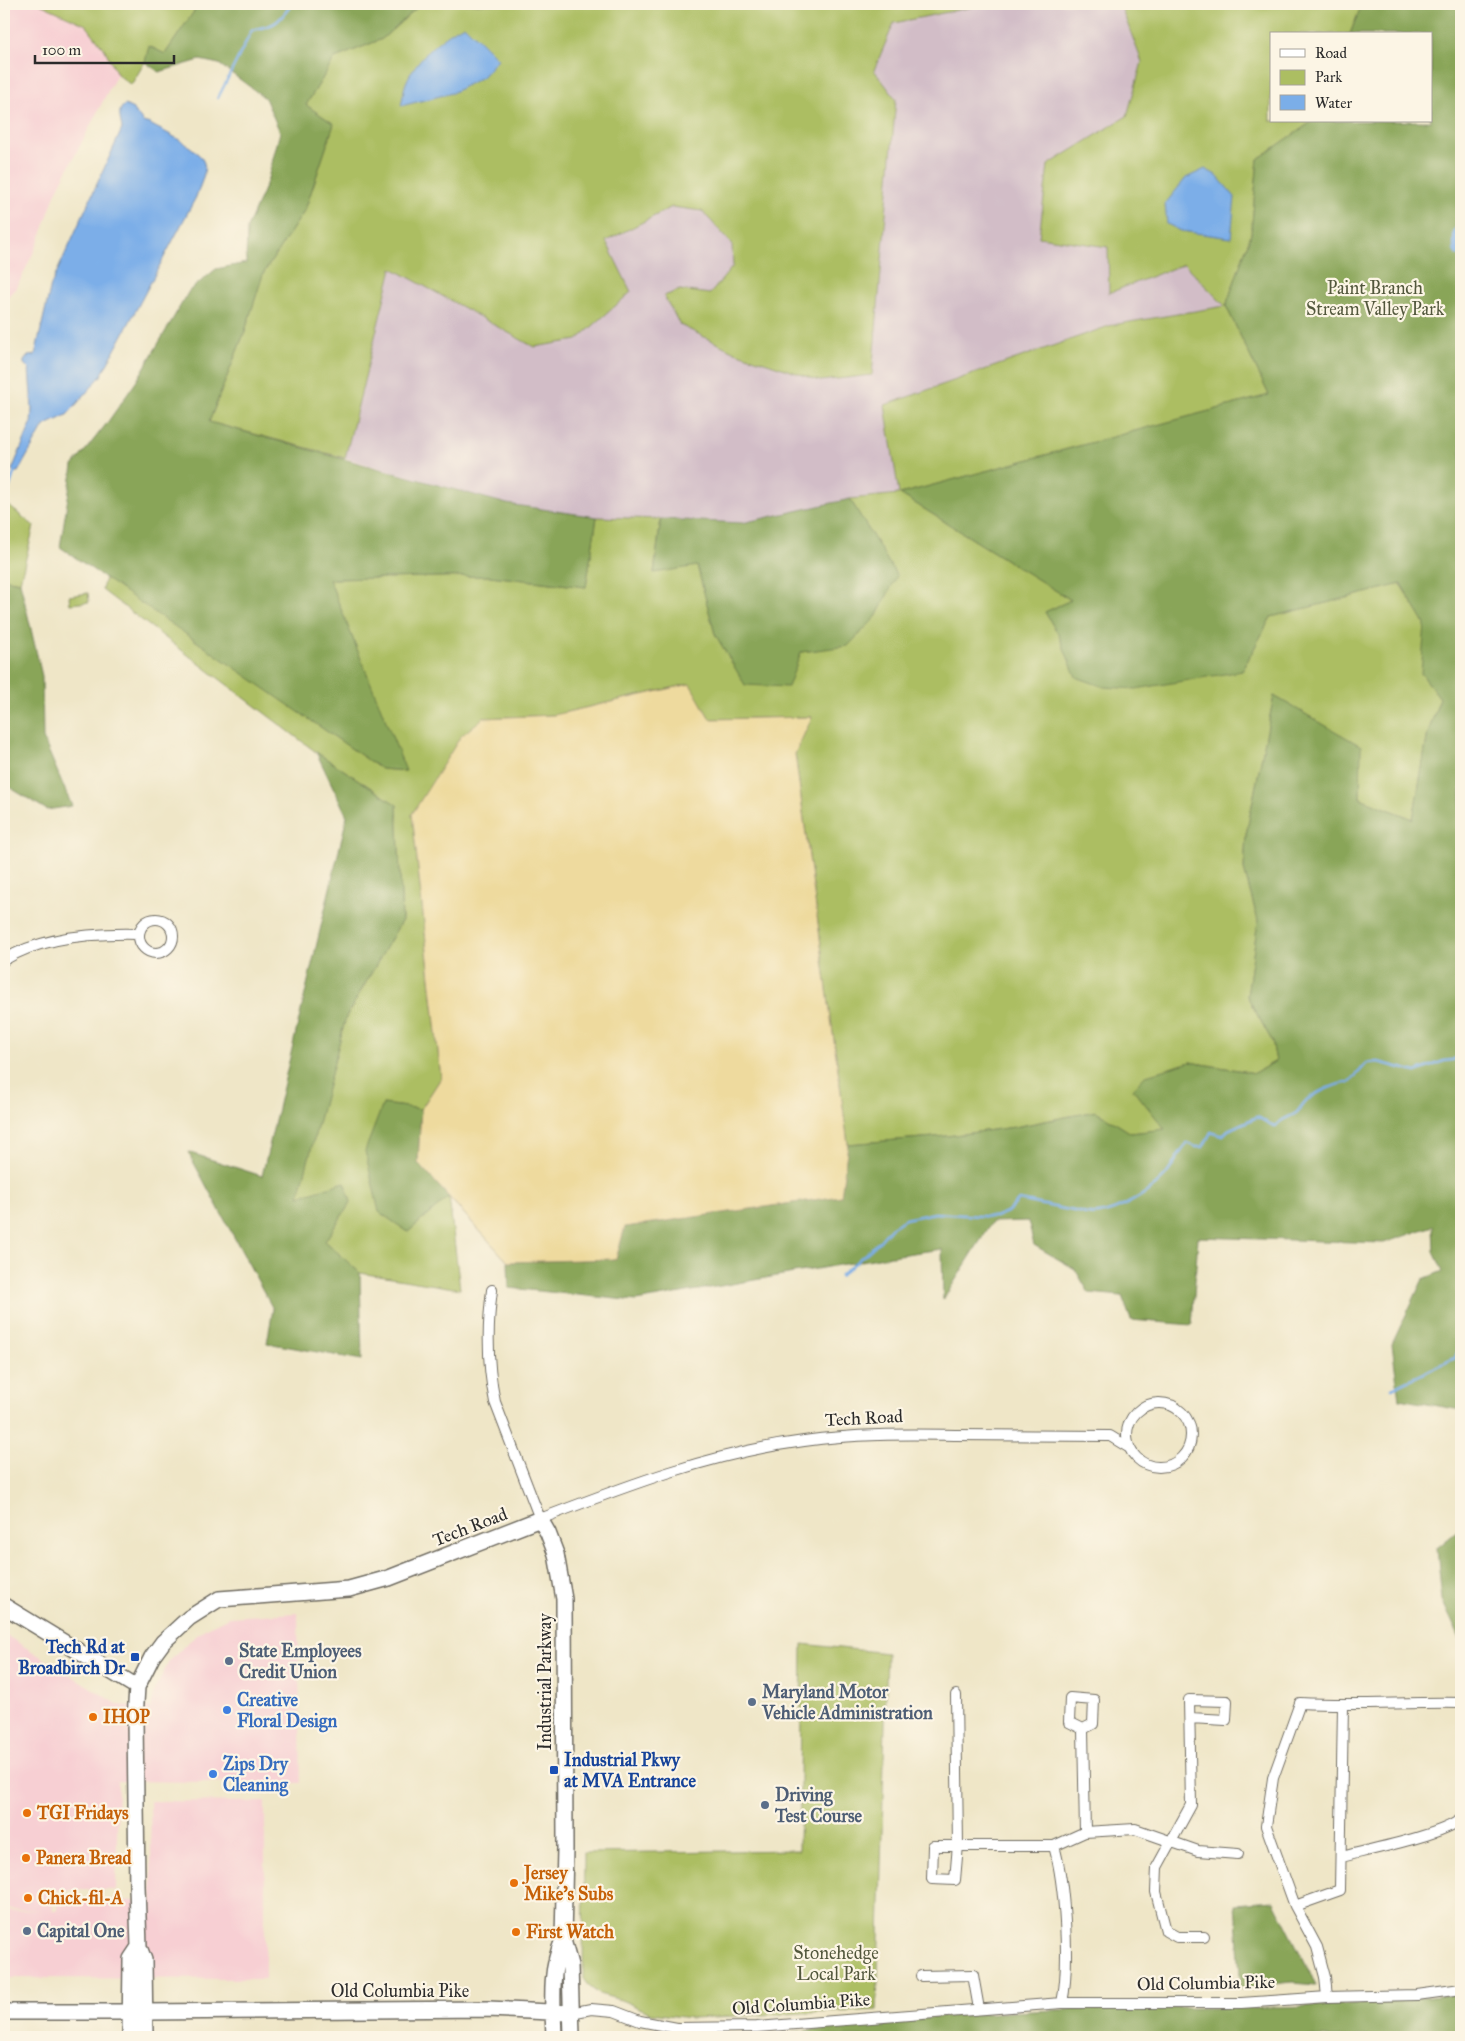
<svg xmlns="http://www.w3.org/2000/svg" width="1465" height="2041" viewBox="0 0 1465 2041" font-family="'IM FELL Great Primer',serif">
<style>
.built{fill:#f7cfd3}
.industrial{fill:#d2bdc7}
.green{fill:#acbe62;stroke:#6c7446}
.forest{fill:#89a558;stroke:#5a6842}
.sand{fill:#eeda9e;stroke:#8c8264}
.water{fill:#7baee8;stroke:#536c8a}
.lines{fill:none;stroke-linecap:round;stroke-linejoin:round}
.stream{stroke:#7baee8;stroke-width:2.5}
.river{stroke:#7baee8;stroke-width:16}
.street-casing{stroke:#706c62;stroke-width:12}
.secondary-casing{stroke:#706c62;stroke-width:18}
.street{stroke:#fff;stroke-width:10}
.secondary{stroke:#fff;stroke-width:15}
.transit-dot{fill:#1a4fb4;stroke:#fcf5e5;stroke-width:2}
.service-dot{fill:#5c6f8a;stroke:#fcf5e5;stroke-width:2}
.shop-dot{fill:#3f7fe0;stroke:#fcf5e5;stroke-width:2}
.food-dot{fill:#e8710a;stroke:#fcf5e5;stroke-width:2}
.labels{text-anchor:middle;stroke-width:4.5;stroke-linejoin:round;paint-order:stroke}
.park-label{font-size:18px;fill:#52573c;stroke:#fcf5e5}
.street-label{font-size:18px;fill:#2b2b2b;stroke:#fcf5e5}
.transit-label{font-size:18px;font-weight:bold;fill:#164399;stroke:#fcf5e5;text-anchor:end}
.service-label{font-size:18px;font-weight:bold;fill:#4e5e75;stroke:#fcf5e5;text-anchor:start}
.shop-label{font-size:18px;font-weight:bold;fill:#366cbe;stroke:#fcf5e5;text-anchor:start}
.food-label{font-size:18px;font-weight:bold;fill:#c56008;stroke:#fcf5e5;text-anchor:start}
</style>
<rect width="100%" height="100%" fill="#fcf5e5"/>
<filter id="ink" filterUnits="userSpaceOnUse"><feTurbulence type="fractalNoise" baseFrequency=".02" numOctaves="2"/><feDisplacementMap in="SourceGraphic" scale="10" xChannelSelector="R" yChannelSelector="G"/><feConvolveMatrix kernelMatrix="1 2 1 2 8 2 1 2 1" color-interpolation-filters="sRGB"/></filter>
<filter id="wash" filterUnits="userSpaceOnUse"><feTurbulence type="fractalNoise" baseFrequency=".0096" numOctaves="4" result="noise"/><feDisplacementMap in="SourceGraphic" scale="20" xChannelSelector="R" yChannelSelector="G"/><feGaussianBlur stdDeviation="1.12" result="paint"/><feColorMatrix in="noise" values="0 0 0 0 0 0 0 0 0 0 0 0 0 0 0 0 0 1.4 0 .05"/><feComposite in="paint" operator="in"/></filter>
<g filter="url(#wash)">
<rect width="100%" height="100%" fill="#efe6c7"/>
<path class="built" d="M4 4H40L86 25 105 50 117 74 56 192 39 241 17 287 4 300Z
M298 1613 301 1783 118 1781 116 1890H53V1911H57V1900L152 1901 150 1801 265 1802V1979L4 1978V1911L40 1910 4 1909V1634L119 1705 151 1708 155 1689 169 1662 186 1644 206 1628 229 1617Z"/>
<path class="industrial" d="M987 4H1120L1142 62 1127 116 1048 165 1108 247 1109 293 1184 264 1226 306 1112 325 885 405 900 494 850 499 742 523 597 517 507 504 345 458 392 268 534 347 605 241 672 207 702 211 732 244 733 266 710 294 680 290 820 381 872 375 896 100 874 70 894 23Z"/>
<path class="green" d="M40 4H199L165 54 149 47 145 62 131 85 117 74 105 50 86 25Z
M421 4H987L894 23 874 70 896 99 872 375 820 381 735 352 680 325 664 296 680 290 710 294 733 266 732 244 702 211 672 207 606 241 631 292 577 340 534 347 392 268 345 458 209 422 245 331 263 274 305 210 334 124 306 105 335 58 382 39Z
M1120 4H1362L1350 34H1271V121H1313L1258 159 1251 234 1226 306 1269 395 900 494 1071 600 1045 612 1058 634 1242 671 1271 617 1400 584 1425 623 1431 34 1461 4 1459 717 1421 673 1440 698 1428 733 1413 819 1360 798V746L1274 696 1246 835 1244 869 1258 921 1247 996 1272 1041 1276 1061 1255 1073 1190 1062 1133 1089 1166 1129 1131 1133 1096 1111 1015 1127 947 1136 848 1144 795 753 812 717 710 719 689 684 554 715 483 718 412 814 441 1078 421 1109 383 1104 408 1232 449 1197 460 1289 360 1273 325 1241 351 1202 298 1197 346 1017 402 920 397 805 316 752 102 590 105 577 381 769 405 771 329 579 490 576 586 587 597 517 661 519 654 572 697 565 715 634 801 652 848 645 876 617 896 576 850 499 899 494 885 405 1112 325 1225 306 1184 264 1109 293 1108 247 1039 237 1048 165 1127 116 1142 62Z
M4 502 34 526 20 582 4 579Z
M88 593 89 602 70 604 69 596Z
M802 1644 887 1653 877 2010 691 2018 651 2013 621 2000 599 1994 590 1987 583 1977 584 1853 799 1850Z"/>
<path class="forest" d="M199 4H421L382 39 335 58 306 105 334 124 305 210 263 274 245 331 209 422 507 504 597 517 586 587 490 576 329 579 406 771 381 769 60 547 73 466 107 423 136 382 189 291 216 269 246 263 247 228 267 182 280 132 265 98 219 64 200 60 159 72 145 62 149 46 165 54Z
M1362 4H1461V1410L1399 1399 1392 1344 1423 1279 1443 1271 1434 1252 1433 1226 1384 1243 1198 1237 1192 1325 1131 1320 1122 1296 1089 1293 1075 1269 1034 1245 1028 1221 992 1222 943 1300 942 1249 884 1257 636 1301 509 1288 508 1262 616 1259 625 1227 841 1196 848 1144 947 1136 1015 1127 1096 1111 1131 1133 1165 1129 1133 1089 1146 1075 1190 1062 1255 1073 1276 1061 1272 1041 1247 996 1258 921 1244 869 1246 835 1274 696 1361 746 1360 798 1413 819 1428 733 1440 698 1421 673 1425 624 1401 584 1271 617 1242 671 1136 689 1104 687 1076 677 1058 634 1045 612 1071 600 900 494 1269 395 1226 306 1251 234 1258 159 1313 121H1431V34H1350Z
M850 499 897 576 876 617 848 646 801 652 788 687 745 685 715 634 697 566 654 573 661 519 742 523Z
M4 579 20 582 42 676 43 738 72 806 47 810 4 784Z
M316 752 397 805 402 920 346 1017 299 1196 345 1182 351 1202 325 1241 360 1273 362 1360 267 1343 273 1309 188 1152 262 1176 347 816Z
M383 1104 421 1109 418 1163 449 1197 408 1232 379 1212 365 1151Z
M1461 1528V1641L1442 1600 1437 1548Z
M1274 1901 1316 1985 1292 1983 1241 1989 1235 1904Z
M1461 1993V2037H791L793 2032C892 2020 992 2011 1091 2009 1215 2007 1338 2011 1461 1993Z"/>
<path class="sand" d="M690 684 710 719 812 717 795 754 848 1144 841 1196 625 1227 616 1259 508 1262 418 1163 421 1109 441 1078 412 814 461 736 483 718 554 715Z"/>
<path class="water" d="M464 25 498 59 482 77 452 93 401 106C403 99 403 90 406 83 416 58 441 37 464 25Z
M125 105 133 109 143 122 150 124C164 132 199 147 204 163 207 173 199 187 196 197L101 376 67 415 44 426 18 472H14L12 470 31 424 32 409 29 369 24 364V361L28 356 35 355 51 285 122 129C121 120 116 110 125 105Z
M1205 169 1216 175 1235 197 1231 238 1181 231 1167 224 1165 204 1186 178Z"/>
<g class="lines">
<path class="stream" d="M218 98 252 30C276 25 277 24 292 4
M4 504 15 470
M840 1276 879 1242 891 1228 905 1219 935 1213 995 1217 1007 1212 1019 1200 1079 1212C1103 1223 1147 1195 1164 1177 1174 1167 1177 1153 1188 1143L1196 1147H1203L1211 1132 1222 1136 1228 1130 1257 1117C1264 1120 1269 1125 1276 1126 1280 1119 1289 1118 1296 1113 1300 1110 1302 1104 1306 1101 1318 1091 1335 1084 1350 1082L1367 1063 1378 1062 1416 1072 1444 1061 1461 1059
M1392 1388 1455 1358 1461 1344"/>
<path class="river" d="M1461 233V249"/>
</g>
</g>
<g filter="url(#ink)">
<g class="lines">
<defs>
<path id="street" d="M139 936a17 17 0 1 1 34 0a17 17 0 1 1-34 0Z
M4 960C41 937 96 933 138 934
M492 1290C487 1328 487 1364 495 1402L540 1519C626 1486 712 1453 804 1441 854 1434 904 1434 955 1435 1007 1435 1058 1436 1110 1436L1128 1447
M1127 1435a32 32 0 1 1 64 0a32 32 0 1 1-64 0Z
M956 1695 958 1845 955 1880 932 1879 933 1846H1054L1085 1832 1135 1829 1198 1851 1238 1854
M1190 1718 1226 1720 1227 1701 1189 1700 1191 1805 1157 1867 1156 1892 1166 1931 1177 1937H1204
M1083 1729 1093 1724 1094 1700 1070 1698 1069 1722 1083 1729 1085 1832
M1054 1846C1065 1884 1070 1964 1062 2003
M1341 1857C1368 1850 1443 1835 1461 1819
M1295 1906 1340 1890 1343 1705
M921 1976 973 1975 979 2009
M1327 1997 1325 1977 1317 1947 1295 1906 1266 1826 1273 1778 1300 1703C1354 1706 1407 1702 1461 1703
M571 2013 591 2009 614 2011 640 2021 677 2028 757 2027 1062 2003H1241L1327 1997 1417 1995 1461 1989"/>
<path id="secondary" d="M540 1519 548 1533 556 1554 564 1599 565 1848 563 1940 570 1965 572 2037
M4 1606 137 1687
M4 2012H130
M145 2012 488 2009 571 2013
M130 2037 131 1959 139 1947
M145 2037 144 1960 139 1947 137 1886 135 1719 137 1687 152 1657 163 1642 189 1618 219 1599 349 1589 389 1578 540 1519
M554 2037C553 2003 549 1972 563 1940"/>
</defs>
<use href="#street" class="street-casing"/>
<use href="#secondary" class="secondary-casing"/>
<use href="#street" class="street"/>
<use href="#secondary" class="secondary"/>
</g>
</g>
<g class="transit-dot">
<rect x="130" y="1652" width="10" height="10" rx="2.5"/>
<rect x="549" y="1765" width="10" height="10" rx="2.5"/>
</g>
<g class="service-dot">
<circle cx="229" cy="1661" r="5"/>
<circle cx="752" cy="1702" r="5"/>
<circle cx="765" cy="1805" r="5"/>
<circle cx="27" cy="1931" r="5"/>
</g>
<g class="shop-dot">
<circle cx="227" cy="1710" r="5"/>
<circle cx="213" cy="1774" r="5"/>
</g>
<g class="food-dot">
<circle cx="93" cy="1717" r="5"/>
<circle cx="27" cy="1813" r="5"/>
<circle cx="26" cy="1858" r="5"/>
<circle cx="514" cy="1883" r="5"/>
<circle cx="28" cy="1898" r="5"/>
<circle cx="516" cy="1932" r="5"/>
</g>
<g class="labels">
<g class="park-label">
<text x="1375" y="294">Paint Branch<tspan x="1375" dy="21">Stream Valley Park</tspan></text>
<text x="836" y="1959">Stonehedge<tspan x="836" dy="21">Local Park</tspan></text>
</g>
<g class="street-label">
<text transform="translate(864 1418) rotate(-3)" y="6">Tech Road</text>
<text transform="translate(470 1527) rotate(-21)" y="6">Tech Road</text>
<text transform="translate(545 1682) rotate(-90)" y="6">Industrial Parkway</text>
<text transform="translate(1206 1983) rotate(-1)" y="6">Old Columbia Pike</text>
<text x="400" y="1997">Old Columbia Pike</text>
<text transform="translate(801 2004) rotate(-4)" y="6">Old Columbia Pike</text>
</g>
<g class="transit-label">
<text x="125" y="1653">Tech Rd at<tspan x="125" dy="21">Broadbirch Dr</tspan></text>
<text x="564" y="1766" text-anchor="start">Industrial Pkwy<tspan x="564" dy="21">at MVA Entrance</tspan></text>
</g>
<g class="service-label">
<text x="239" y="1657">State Employees<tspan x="239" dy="21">Credit Union</tspan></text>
<text x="762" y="1698">Maryland Motor<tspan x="762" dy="21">Vehicle Administration</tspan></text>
<text x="775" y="1801">Driving<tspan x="775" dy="21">Test Course</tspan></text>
<text x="37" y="1937">Capital One</text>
</g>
<g class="shop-label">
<text x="237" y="1706">Creative<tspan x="237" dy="21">Floral Design</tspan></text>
<text x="223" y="1770">Zips Dry<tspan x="223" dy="21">Cleaning</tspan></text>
</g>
<g class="food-label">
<text x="103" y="1723">IHOP</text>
<text x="37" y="1819">TGI Fridays</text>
<text x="36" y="1864">Panera Bread</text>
<text x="524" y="1879">Jersey<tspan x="524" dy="21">Mike's Subs</tspan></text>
<text x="38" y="1904">Chick-fil-A</text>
<text x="526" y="1938">First Watch</text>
</g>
</g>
<rect width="1465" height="2041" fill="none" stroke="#fcf5e5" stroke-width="20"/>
<rect x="1270" y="32" width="162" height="90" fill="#fcf5e5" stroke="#a8a49b"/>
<rect x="1280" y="49" width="25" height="8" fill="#ffffff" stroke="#a8a49b"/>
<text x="1315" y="58" font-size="15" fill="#2b2b2b">Road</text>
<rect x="1280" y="70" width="25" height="15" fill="#acbe62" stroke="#a8a49b"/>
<text x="1315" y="82" font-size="15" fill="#2b2b2b">Park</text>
<rect x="1280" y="95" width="25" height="15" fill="#7baee8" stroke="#a8a49b"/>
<text x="1315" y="108" font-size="15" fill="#2b2b2b">Water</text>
<path d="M35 55v8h139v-8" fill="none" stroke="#2b2b2b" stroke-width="2.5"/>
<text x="42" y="55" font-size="15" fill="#2b2b2b" stroke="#fcf5e5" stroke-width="4" paint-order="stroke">100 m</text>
</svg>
